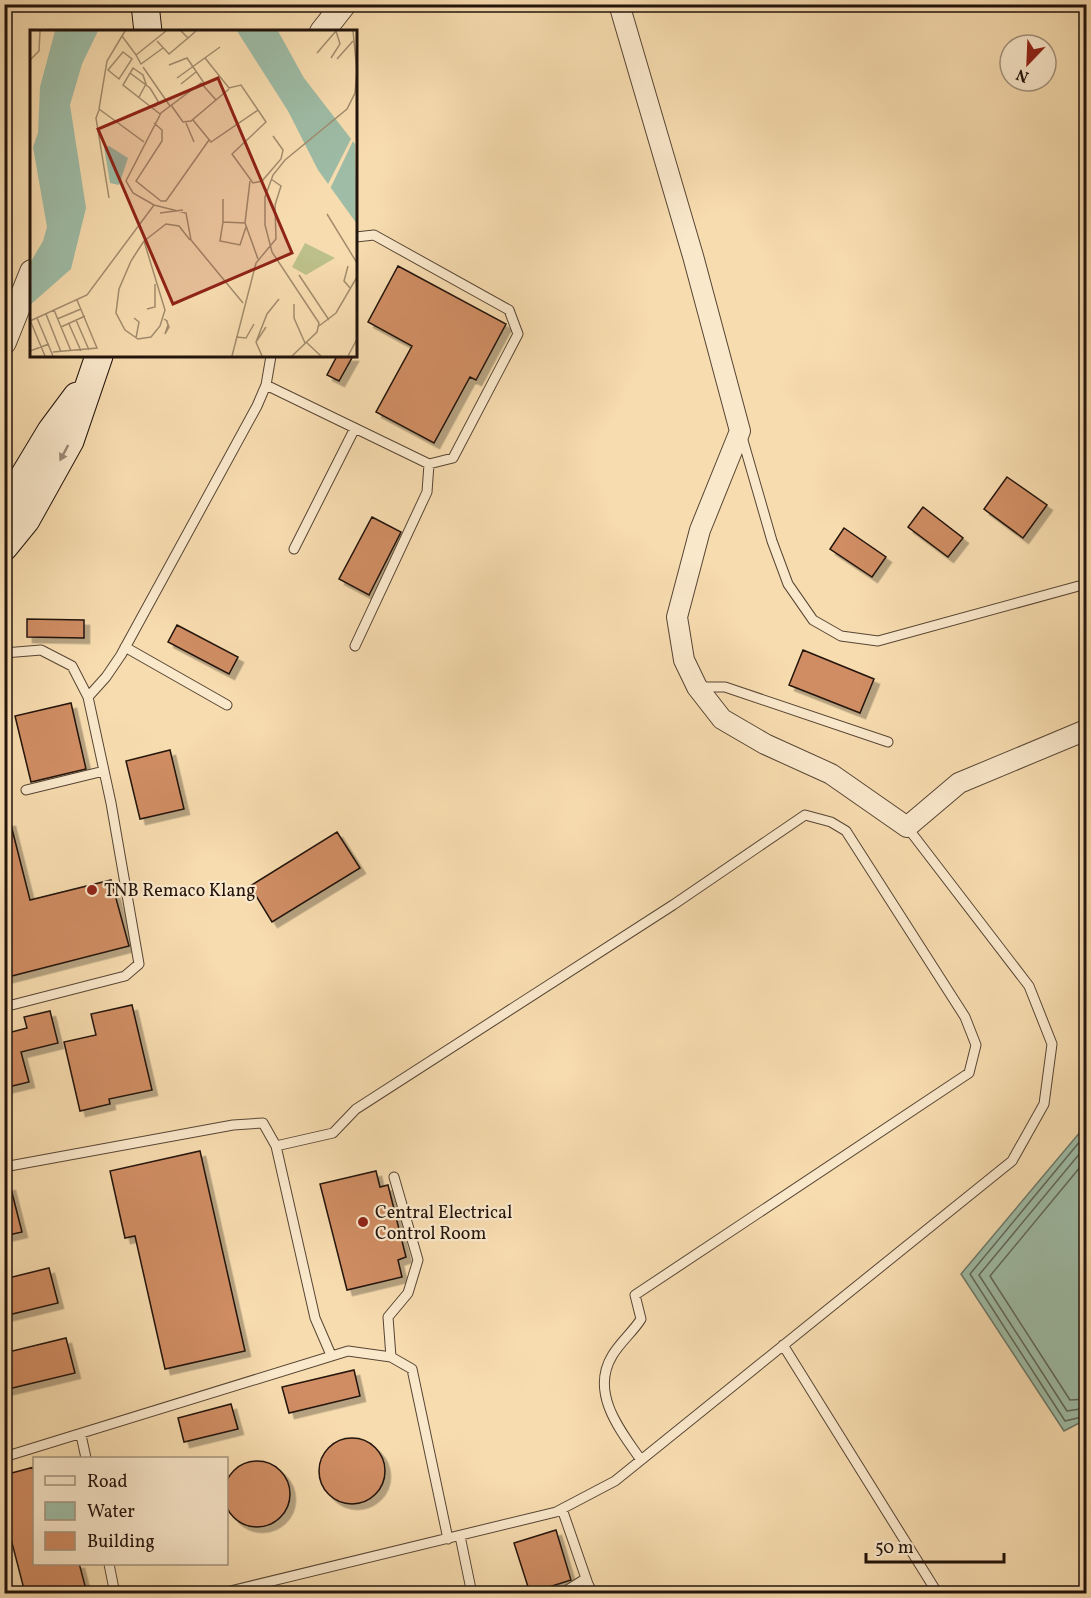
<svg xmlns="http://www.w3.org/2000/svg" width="1091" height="1598" viewBox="0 0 1091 1598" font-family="Vollkorn,serif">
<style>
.water{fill:#9ebca6;stroke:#6c7868;stroke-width:1.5}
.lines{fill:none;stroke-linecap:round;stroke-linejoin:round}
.shore{stroke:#606858;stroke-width:1.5}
.building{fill:#d08d64;stroke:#22130b;stroke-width:1.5;filter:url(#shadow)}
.service-casing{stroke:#574534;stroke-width:11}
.minor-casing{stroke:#574534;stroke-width:22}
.tertiary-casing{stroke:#574534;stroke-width:26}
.secondary-casing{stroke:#22130b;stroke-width:29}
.service{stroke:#fae8cb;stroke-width:9}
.minor{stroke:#fae8cb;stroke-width:20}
.tertiary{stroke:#fae8cb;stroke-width:24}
.secondary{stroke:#fae8cb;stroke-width:27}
.oneway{fill:#998875}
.poi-dot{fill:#8f2418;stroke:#fae8cb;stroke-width:2}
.labels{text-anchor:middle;stroke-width:4.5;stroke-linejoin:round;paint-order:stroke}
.poi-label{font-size:18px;fill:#22130b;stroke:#fae8cb;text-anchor:start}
.inset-road{fill:none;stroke:#a28c6d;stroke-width:1.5}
.view{fill:#8f2418;fill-opacity:0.15;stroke:#8f2418;stroke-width:3}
.inset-edge{fill:none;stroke:#22130b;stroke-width:3}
</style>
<defs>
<filter id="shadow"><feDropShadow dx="5.5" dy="5.5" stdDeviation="0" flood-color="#0004"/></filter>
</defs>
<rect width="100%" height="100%" fill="#f7dcaf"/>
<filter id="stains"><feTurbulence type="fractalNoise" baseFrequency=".00333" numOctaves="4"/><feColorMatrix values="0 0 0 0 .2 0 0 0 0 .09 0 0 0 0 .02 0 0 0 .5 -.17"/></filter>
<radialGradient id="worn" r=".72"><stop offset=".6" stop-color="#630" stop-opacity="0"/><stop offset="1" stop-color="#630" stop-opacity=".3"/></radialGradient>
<path class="water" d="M1086 1125V1426L1083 1421 1064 1431 961 1274Z"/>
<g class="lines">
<path class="shore" d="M1086 1134 970 1274 1065 1421 1086 1416
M1086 1146 979 1275 1067 1411 1086 1408
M1086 1160 990 1276 1070 1400 1086 1399"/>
</g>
<path class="building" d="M398 266 506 324 476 380 470 377 434 443 376 412 412 346 368 322Z
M337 356H353L339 381 327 375Z
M1007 477 1047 505 1023 538 984 509Z
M923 507 963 538 948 557 908 527Z
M372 517 401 532 369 595 339 579Z
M844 528 886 557 872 577 830 549Z
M27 619 84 620V638L27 637Z
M177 625 238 657 229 674 168 642Z
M803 650 874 679 860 713 789 685Z
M71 703 86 769 31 782 15 716Z
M170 750 184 809 140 819 126 761Z
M4 821H10L30 900 111 880 129 946 4 978Z
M337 832 360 868 272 922 250 886Z
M132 1005 152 1090 109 1099 110 1104 80 1111 64 1042 96 1035 91 1014Z
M50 1011 58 1043 21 1052 29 1082 4 1088V1034L27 1028 24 1017Z
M200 1151 245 1351 165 1369 135 1236 125 1238 110 1171Z
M376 1171 380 1187 388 1185 406 1257 398 1260 402 1277 347 1290 320 1184Z
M10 1185 22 1232 4 1236V1186Z
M49 1268 58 1303 4 1316V1279Z
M66 1338 75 1373 4 1390V1353Z
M354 1370 360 1396 289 1413 282 1387Z
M231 1404 238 1429 184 1442 178 1418Z
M319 1471a33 33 0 1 1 66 0a33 33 0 1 1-66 0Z
M224 1494a33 33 0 1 1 66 0a33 33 0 1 1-66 0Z
M34 1467V1563H79L87 1593H25L4 1512V1475Z
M556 1530 571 1580 530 1593 514 1543Z"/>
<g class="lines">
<defs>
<path id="service" d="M266 385 429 464 453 458 518 334 509 310 374 235 356 237
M742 437 772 541 788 584 813 620 841 636 878 641 1086 584
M294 549 355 428
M355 646 427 492 429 464
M125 647 227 705
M4 653 41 650 72 666 88 697 111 803 139 964 125 976 4 1007
M699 687H725L888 742
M88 697 106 677 121 655 257 406 266 385 271 356
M26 790 104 771
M276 1146 333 1133 356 1109 673 905 805 815 831 822 846 831 965 1017 976 1045 969 1073 635 1295 641 1319C633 1332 620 1342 612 1356 590 1393 620 1430 641 1460
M4 1167 233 1125 263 1123 276 1146 315 1318 331 1355
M783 1345 938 1594
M391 1357 388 1317 408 1293 418 1260 394 1177
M81 1435 86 1458
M4 1457 348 1351 391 1357 412 1369 448 1539
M562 1509 588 1584 593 1594
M460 1536 472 1594
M109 1564 115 1594
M218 1594 556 1512 615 1481 1012 1161 1044 1104 1052 1044 1029 986 907 827
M561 1594 585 1579"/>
<path id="minor" d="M619 4 693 256 740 431 700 530 677 617 684 660 697 687 722 719 765 744 831 774 907 827 959 783 1086 730"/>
<path id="tertiary" d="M322 32 344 4
M4 342 32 272"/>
<path id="secondary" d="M145 4 148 32
M4 509 51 431 77 396
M4 547 26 520 70 441 99 356"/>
</defs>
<use href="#service" class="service-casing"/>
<use href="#minor" class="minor-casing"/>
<use href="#tertiary" class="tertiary-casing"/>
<use href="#secondary" class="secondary-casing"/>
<use href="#service" class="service"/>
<use href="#minor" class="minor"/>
<use href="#tertiary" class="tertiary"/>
<use href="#secondary" class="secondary"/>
</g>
<defs><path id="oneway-solid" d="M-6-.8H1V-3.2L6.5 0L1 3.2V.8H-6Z" transform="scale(1.5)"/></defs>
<use class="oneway" href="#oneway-solid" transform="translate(64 453) rotate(118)"/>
<g class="poi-dot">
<circle cx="92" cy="890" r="6"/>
<circle cx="363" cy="1222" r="6"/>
</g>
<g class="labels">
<g class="poi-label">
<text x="104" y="896">TNB Remaco Klang</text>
<text x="375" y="1218">Central Electrical<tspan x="375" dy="21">Control Room</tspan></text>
</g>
</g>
<g transform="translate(30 30)">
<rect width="327" height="327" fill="#f7dcaf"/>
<path d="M275 213 305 228 276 245 262 237Z" fill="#bdc08a"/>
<path d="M25 1H68L52 34 40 75 56 178 41 239 0 275V233L13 211 17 197 3 117 8 103 10 57ZM207 1H248L274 48 325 114 327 194 288 140 258 81ZM79 116 98 128 89 155 80 153 74 117Z" fill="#9ebca6"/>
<path d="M322 107 324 109 299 161 296 158Z" fill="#f7dcaf"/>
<path class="inset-road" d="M95 1 77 31 69 79 114 112M151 1 158 8 166 1M323 1 327 41M92 6 106 25 136 1M127 11 139 24 158 8M93 22 102 29 89 49 78 40ZM287 23 306 1M106 25 111 34 133 18M301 28 310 14 306 1M307 29 323 11M0 30 9 21 10 1M139 35 157 28 174 53M113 37 140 76M100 43 120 58 128 71 125 77M147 48 190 17M151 54 166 42M109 67 116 54 113 45 103 38 93 55 130 84M186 70 171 53 131 83 96 151 103 163 124 175 156 183 161 210 213 273M141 75 153 92 161 91 199 59M69 80 66 88 79 168M228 80 236 92 202 124 223 153 232 151 251 129 253 120 243 106M163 90 181 112 228 80 211 55 199 58 175 28M124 93 132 100V111L106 151 131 171H136L179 110M156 93 164 112M220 151 215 193 228 229M193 169V192M130 183 153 180M297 184 327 233M215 193 193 192 190 211 210 215 216 197M114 211 135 280 130 296 121 307 108 309 95 300 86 283 89 259 101 231 112 214 114 211 118 208 136 194 149 196 160 210M318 236 314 251 321 259M269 245 299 290M264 274V288L275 313M117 279 125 277V254M24 280 41 321M16 284 31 322M7 288 23 326M104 288 109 292 106 308M27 289 51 279M134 289 137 291V292L139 297 135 304 138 295M0 290 15 326M46 290 59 320M0 291 57 265 124 175M39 294 51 321M289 296 306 283 327 247M31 297 55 286M206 307 216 308 224 294M226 312 237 284 249 269M276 312 291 326M0 321 19 314M23 322 67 318 47 270M202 326 226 233 246 209 245 175 251 156 241 149M232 326 226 312 236 297M262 326 287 302 289 293 242 222 235 195V167L243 145 255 130 317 79 325 63 327 40M318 326 327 309"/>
<path class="view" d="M188 48 262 223 143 274 68 99Z"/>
<rect width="327" height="327" class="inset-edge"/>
</g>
<rect width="1091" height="1598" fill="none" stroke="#f7dcaf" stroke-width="24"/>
<rect x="6" y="6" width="1079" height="1586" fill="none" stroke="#22130b" stroke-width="3"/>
<rect x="12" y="12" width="1067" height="1574" fill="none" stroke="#22130b" stroke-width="1.5"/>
<rect x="33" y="1457" width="195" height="108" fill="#fae8cb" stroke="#a4937e" stroke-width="1.5"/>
<rect x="45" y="1476" width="30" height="9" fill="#fae8cb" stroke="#a4937e" stroke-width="1.5"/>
<text x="87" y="1487" font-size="18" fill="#22130b">Road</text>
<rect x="45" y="1502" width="30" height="18" fill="#9ebca6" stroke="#a4937e" stroke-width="1.5"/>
<text x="87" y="1517" font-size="18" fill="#22130b">Water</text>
<rect x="45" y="1532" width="30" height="18" fill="#d08d64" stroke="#a4937e" stroke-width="1.5"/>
<text x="87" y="1547" font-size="18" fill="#22130b">Building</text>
<g transform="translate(1028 63) rotate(203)"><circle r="28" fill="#fae8cb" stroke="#a4937e" stroke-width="1.5"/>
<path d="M0-4.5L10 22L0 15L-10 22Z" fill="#8f2418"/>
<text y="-9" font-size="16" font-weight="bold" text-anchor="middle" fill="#22130b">N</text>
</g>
<path d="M866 1553v9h138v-9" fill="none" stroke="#22130b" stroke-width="3"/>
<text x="875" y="1553" font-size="18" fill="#22130b" stroke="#fae8cb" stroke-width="4.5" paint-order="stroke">50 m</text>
<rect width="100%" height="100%" filter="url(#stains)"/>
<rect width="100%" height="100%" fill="url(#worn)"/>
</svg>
